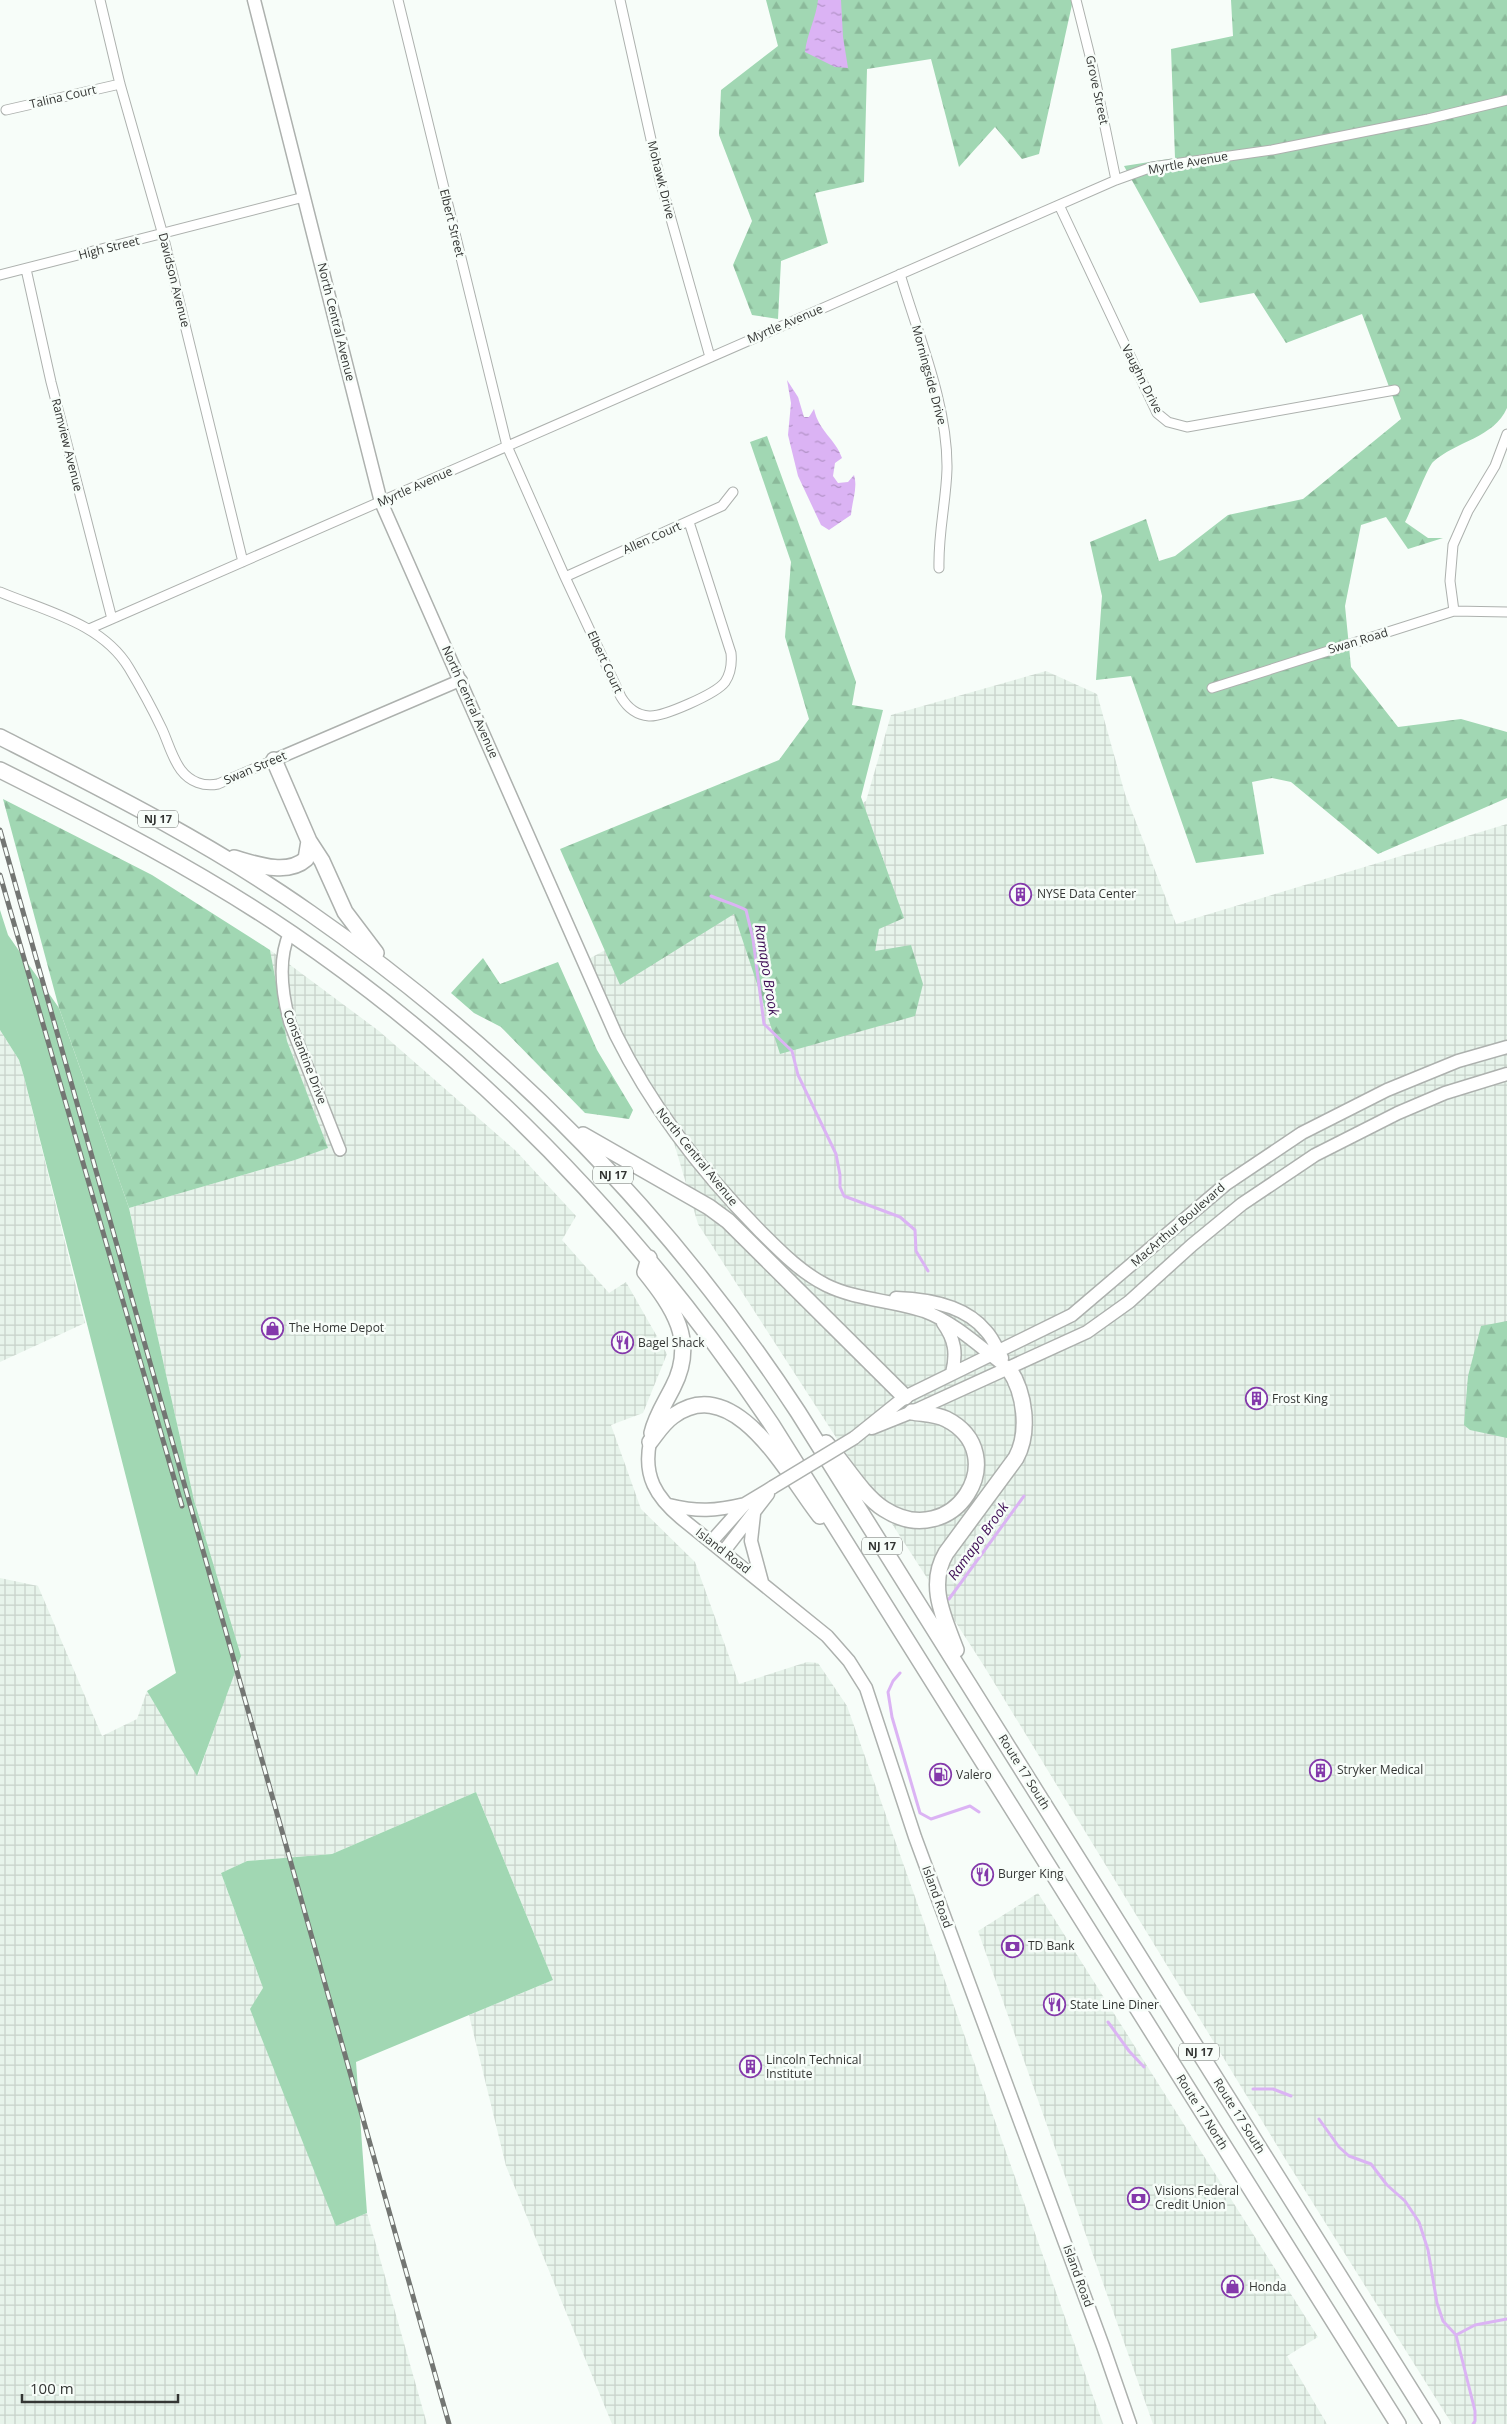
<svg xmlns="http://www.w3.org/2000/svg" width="1507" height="2424" viewBox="0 0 1507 2424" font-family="'Open Sans',sans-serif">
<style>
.industrial{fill:url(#industrial-grid)}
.green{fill:#a1d7b3}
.forest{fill:url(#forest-firs)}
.water{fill:url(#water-ripples)}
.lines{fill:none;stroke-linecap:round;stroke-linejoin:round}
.stream{stroke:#dbb3f4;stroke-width:3}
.minor-casing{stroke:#adb1ae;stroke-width:11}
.tertiary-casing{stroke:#adb1ae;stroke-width:14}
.secondary-casing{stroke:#adb1ae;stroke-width:15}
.trunk-casing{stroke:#adb1ae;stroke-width:18}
.minor{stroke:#fff;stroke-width:9}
.tertiary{stroke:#fff;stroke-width:11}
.secondary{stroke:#fff;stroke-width:12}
.trunk{stroke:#fff;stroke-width:15}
.rail-casing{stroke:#737673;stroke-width:5}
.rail{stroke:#f7fdf9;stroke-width:3;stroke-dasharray:9;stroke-linecap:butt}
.secondary-bridge-casing{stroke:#adb1ae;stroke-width:15;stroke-linecap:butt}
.secondary-bridge{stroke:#fff;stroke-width:12}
.labels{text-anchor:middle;stroke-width:5;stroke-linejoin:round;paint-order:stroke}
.shield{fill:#f7fdf9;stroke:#6e716e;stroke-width:1}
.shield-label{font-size:11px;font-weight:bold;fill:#333533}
.street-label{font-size:12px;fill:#333533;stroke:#f7fdf9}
.poi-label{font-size:12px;fill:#333533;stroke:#f7fdf9;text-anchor:start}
.water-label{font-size:14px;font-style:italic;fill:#3f0f56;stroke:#f7fdf9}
</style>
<defs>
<pattern id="industrial-grid" width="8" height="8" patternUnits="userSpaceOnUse" patternTransform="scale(1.25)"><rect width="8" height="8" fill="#e7f4eb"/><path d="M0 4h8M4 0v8" fill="none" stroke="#c7d2ca"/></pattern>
<pattern id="forest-firs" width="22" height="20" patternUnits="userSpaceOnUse" patternTransform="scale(1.25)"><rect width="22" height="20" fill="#a1d7b3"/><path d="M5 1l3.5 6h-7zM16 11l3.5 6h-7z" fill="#8bb99a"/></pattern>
<pattern id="water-ripples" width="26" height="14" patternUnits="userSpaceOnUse" patternTransform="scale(1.25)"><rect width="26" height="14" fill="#dbb3f4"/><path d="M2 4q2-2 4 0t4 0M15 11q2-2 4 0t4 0" fill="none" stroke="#b292c6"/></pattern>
</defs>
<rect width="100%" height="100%" fill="#f7fdf9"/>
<path class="industrial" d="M1046 671 1097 694 1125 794 1176 924 1507 824V2424H1452L1289 2165 984 1666 698 1224 669 1126 585 961 618 943 706 885 866 801 891 715Z
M270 950 379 1031 516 1151 576 1216 562 1240 609 1293 626 1282 667 1354 643 1413 611 1425 641 1509 695 1562 739 1684 807 1662 818 1663 847 1706 1103 2424H612L506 2166 469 2015 553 1980 476 1792 332 1854 247 1861 221 1873 263 1988 336 2225 367 2213 427 2424H0V1578L38 1586 102 1736 137 1719 147 1691 198 1775 240 1656 194 1500 129 1208 295 1160 327 1148 287 1041Z
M0 1030 19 1060 24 1077 85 1323 0 1362Z
M1038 1893 1318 2337 1287 2356 1327 2424H1153L978 1931Z"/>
<path class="green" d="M0 910 8 935 59 1008 129 1208 194 1500 241 1656 197 1776 147 1691 176 1673 24 1077 19 1060 0 1030Z
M476 1792 553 1980 356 2062 367 2213 336 2226 250 2009 263 1988 221 1873 247 1861 332 1854Z"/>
<path class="forest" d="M766 0H1073L1039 154 1022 159 995 127 959 167 931 59 867 69 864 182 815 193 828 243 781 261 778 319 752 315 733 265 752 221 719 135 721 90 778 46Z
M1231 0H1507V408C1494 438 1456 441 1433 462 1427 468 1411 511 1405 522L1428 538H1443L1408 549 1386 517 1361 525 1345 606 1351 667 1398 727 1461 719 1507 732V798L1378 854 1291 782 1272 778 1252 782 1264 854 1196 863 1131 676 1096 680 1102 596 1090 542 1146 519 1159 561 1175 556 1228 515 1303 499 1401 419 1362 314 1286 343 1254 293 1200 303 1124 166 1175 158 1171 49 1233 36Z
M767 436 856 682 852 705 883 710 861 797 904 918 879 929 875 951 911 945 923 984 915 1016 780 1054 734 914 620 985 560 849 779 760 809 719 785 637 791 562 750 442Z
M3 799 152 875 270 950 287 1041 328 1148 295 1160 129 1208 59 1008Z
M483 958 500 984 558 962 597 1050 633 1110 629 1119 585 1113 501 1027 474 1013 451 993Z
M1507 1321V1438L1470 1430 1464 1425 1468 1376 1481 1326Z"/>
<path class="water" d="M818 0H841L843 37 848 68 835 67 805 52C807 34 816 18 818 0Z
M787 380 798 397 804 417H809L814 409C819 432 835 438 842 458L835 463 833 476 838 483 848 482 854 475C858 488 852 501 851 515L829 530 821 525 798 476 788 435 791 403Z"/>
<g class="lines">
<path class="stream" d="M711 896C723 901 734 904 746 910L753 939 764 1024 792 1051 798 1075 836 1154 840 1175V1187L844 1196 900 1217 915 1230 916 1251 928 1271
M949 1599 1024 1496
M900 1673 893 1681 888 1692 892 1717 920 1813 931 1819 970 1806 979 1812
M1108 2022 1129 2051 1144 2067
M1253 2089H1273L1291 2096
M1319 2119 1339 2147 1349 2156 1371 2164 1387 2185 1405 2201 1419 2222 1428 2250 1437 2303 1443 2321 1456 2335
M1473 2424 1475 2421V2411L1456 2335 1475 2325 1507 2319"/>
<defs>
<path id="minor" d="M100 0 120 84 163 235 243 562
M398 0 507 446 565 577 621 697C627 707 636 715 649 716 663 717 716 694 725 682 731 673 732 663 731 653L689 522
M620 0 660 180 710 357
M1076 0 1092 64 1116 180
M6 110 120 84
M1059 205 1157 413 1168 422 1187 427 1395 390
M26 269 51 382 112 619
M900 274C918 335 948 405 947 469 946 503 938 533 939 568
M0 275 304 197
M565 577 722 506 733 492
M0 592C45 611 102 623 129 668 141 688 152 708 162 729 168 742 172 758 181 770 190 782 204 787 218 784L274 760
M1454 611 1450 581 1453 545 1468 511 1495 466 1507 434
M89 629 1116 180 1152 167 1272 150 1428 119 1507 100
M1212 688 1454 611 1507 612"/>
<path id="tertiary" d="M274 760 461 680
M290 932C277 960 282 994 290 1023L340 1150"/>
<path id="secondary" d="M254 0 381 502 616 1035C652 1108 702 1172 759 1230 779 1250 800 1272 826 1285 856 1300 892 1300 924 1311 956 1323 982 1349 1009 1369
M896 1298C927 1299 965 1305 986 1331 993 1338 997 1349 1002 1358
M943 1323C955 1340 957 1353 952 1373
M872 1428 912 1412 1087 1332 1129 1302 1192 1245 1242 1204 1315 1155 1398 1113 1445 1093 1507 1074
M854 1438 905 1397 1072 1315 1226 1184 1302 1133 1387 1090 1458 1061 1507 1047
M650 1442C643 1476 656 1497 681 1518L827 1636 849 1661 866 1688 915 1837 1103 2346 1130 2424
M669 1505C698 1512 715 1511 745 1504
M754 1514 751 1541 762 1582
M711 1542 745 1504 773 1487
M724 1551 768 1494"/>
<path id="trunk" d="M0 737C106 791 212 844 310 913 503 1047 669 1215 798 1412L1432 2424
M274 760 309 841 322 861 345 912 376 953
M0 770C100 820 200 871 292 934 484 1065 643 1233 772 1425L1398 2424
M234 858C255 864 287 876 306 859L309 841
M583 1135 709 1207 728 1221 905 1397
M649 1258 645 1272C673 1307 697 1341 673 1387 665 1403 656 1416 652 1433
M650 1442C657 1433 663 1423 673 1416 736 1370 790 1479 820 1516
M826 1443C844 1463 862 1495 884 1509 954 1554 1015 1454 946 1419 936 1414 923 1414 912 1412
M956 1650C944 1618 927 1585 946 1553L1016 1458C1030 1432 1025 1393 1009 1369"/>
</defs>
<use href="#minor" class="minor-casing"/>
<use href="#tertiary" class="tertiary-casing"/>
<use href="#secondary" class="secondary-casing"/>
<use href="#trunk" class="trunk-casing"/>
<use href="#minor" class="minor"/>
<use href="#tertiary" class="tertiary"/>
<use href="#secondary" class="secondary"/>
<use href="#trunk" class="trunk"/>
<defs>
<path id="rail" d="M0 830 449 2424
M0 875 182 1506"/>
</defs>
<use href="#rail" class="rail-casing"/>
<use href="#rail" class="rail"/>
<defs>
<path id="secondary-bridge" d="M773 1487 854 1438"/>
</defs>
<use href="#secondary-bridge" class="secondary-bridge-casing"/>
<use href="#secondary-bridge" class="secondary-bridge"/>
</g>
<defs>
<symbol id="building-ring" viewBox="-11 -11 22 22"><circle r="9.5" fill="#f7fdf9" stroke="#8439ab" stroke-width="1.5"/><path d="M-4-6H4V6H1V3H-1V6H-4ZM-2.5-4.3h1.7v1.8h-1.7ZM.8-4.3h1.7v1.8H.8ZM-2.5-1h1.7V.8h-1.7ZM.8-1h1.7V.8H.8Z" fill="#8439ab"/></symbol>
<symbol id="shop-ring" viewBox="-11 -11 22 22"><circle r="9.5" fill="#f7fdf9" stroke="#8439ab" stroke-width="1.5"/><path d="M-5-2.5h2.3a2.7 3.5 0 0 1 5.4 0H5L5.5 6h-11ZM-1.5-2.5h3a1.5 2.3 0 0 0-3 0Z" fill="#8439ab"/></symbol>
<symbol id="restaurant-ring" viewBox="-11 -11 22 22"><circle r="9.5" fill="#f7fdf9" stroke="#8439ab" stroke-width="1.5"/><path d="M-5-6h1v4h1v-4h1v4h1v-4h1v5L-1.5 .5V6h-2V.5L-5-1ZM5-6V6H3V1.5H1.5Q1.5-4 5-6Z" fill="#8439ab"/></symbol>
<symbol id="fuel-ring" viewBox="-11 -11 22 22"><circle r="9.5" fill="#f7fdf9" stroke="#8439ab" stroke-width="1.5"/><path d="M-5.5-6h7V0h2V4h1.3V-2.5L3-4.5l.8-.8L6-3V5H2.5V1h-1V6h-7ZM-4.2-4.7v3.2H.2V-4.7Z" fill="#8439ab"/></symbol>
<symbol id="bank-ring" viewBox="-11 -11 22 22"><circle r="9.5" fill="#f7fdf9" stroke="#8439ab" stroke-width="1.5"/><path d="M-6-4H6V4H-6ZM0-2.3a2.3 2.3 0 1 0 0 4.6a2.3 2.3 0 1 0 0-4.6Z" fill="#8439ab"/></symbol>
</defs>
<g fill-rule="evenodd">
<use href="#building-ring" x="1008" y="882" width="25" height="25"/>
<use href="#shop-ring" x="260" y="1316" width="25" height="25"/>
<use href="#restaurant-ring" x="610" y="1330" width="25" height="25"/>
<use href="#building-ring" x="1244" y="1386" width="25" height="25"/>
<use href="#building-ring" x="1308" y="1758" width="25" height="25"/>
<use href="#fuel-ring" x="928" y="1762" width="25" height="25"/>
<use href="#restaurant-ring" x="970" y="1862" width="25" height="25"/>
<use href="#bank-ring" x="1000" y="1934" width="25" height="25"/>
<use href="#restaurant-ring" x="1042" y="1992" width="25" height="25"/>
<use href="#building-ring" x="738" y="2054" width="25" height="25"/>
<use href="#bank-ring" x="1126" y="2186" width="25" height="25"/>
<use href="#shop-ring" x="1220" y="2274" width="25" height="25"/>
</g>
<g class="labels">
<g class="shield">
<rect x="138" y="810.5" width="40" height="17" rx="4"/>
<rect x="593" y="1166.5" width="40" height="17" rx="4"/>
<rect x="862" y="1537.5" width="40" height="17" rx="4"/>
<rect x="1179" y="2043.5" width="40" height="17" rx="4"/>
</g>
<g class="shield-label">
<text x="158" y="823">NJ 17</text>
<text x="613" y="1179">NJ 17</text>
<text x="882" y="1550">NJ 17</text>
<text x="1199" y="2056">NJ 17</text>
</g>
<g class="street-label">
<text transform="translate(1097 90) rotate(78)" y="4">Grove Street</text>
<text transform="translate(63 97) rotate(-13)" y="4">Talina Court</text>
<text transform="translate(1188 163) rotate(-10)" y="4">Myrtle Avenue</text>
<text transform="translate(661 180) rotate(76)" y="4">Mohawk Drive</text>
<text transform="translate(452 223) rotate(76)" y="4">Elbert Street</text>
<text transform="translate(109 248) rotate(-14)" y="4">High Street</text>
<text transform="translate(174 280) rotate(76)" y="4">Davidson Avenue</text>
<text transform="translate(336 322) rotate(76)" y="4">North Central Avenue</text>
<text transform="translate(785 324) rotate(-23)" y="4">Myrtle Avenue</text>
<text transform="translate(929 375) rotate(75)" y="4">Morningside Drive</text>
<text transform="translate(1142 379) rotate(63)" y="4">Vaughn Drive</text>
<text transform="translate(67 445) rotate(76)" y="4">Ramview Avenue</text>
<text transform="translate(415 487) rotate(-24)" y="4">Myrtle Avenue</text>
<text transform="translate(652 538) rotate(-24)" y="4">Allen Court</text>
<text transform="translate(1358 641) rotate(-17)" y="4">Swan Road</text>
<text transform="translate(605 662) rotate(65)" y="4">Elbert Court</text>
<text transform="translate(470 702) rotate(66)" y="4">North Central Avenue</text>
<text transform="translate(255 768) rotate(-23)" y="4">Swan Street</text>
<text transform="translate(305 1057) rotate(69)" y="4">Constantine Drive</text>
<text transform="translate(697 1157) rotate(51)" y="4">North Central Avenue</text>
<text transform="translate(1178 1225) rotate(-41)" y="4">MacArthur Boulevard</text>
<text transform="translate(723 1551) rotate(38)" y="4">Island Road</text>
<text transform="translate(1024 1772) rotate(58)" y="4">Route 17 South</text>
<text transform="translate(937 1897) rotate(70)" y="4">Island Road</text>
<text transform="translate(1202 2112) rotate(58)" y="4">Route 17 North</text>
<text transform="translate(1239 2116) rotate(58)" y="4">Route 17 South</text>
<text transform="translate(1078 2276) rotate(70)" y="4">Island Road</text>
</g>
<g class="poi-label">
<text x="1037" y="898">NYSE Data Center</text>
<text x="289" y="1332">The Home Depot</text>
<text x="638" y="1347">Bagel Shack</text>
<text x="1272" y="1403">Frost King</text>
<text x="1337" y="1774">Stryker Medical</text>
<text x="956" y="1779">Valero</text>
<text x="998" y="1878">Burger King</text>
<text x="1028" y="1950">TD Bank</text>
<text x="1070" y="2009">State Line Diner</text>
<text x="766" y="2064">Lincoln Technical<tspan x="766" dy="14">Institute</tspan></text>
<text x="1155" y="2195">Visions Federal<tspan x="1155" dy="14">Credit Union</tspan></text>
<text x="1249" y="2291">Honda</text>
</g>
<g class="water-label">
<text transform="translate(767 970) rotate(81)" y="5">Ramapo Brook</text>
<text transform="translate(978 1541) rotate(-54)" y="5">Ramapo Brook</text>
</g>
</g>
<path d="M22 2394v8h156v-8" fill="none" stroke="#333533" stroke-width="2.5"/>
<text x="30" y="2394" font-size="15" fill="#333533" stroke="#f7fdf9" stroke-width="4" paint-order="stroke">100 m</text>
</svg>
